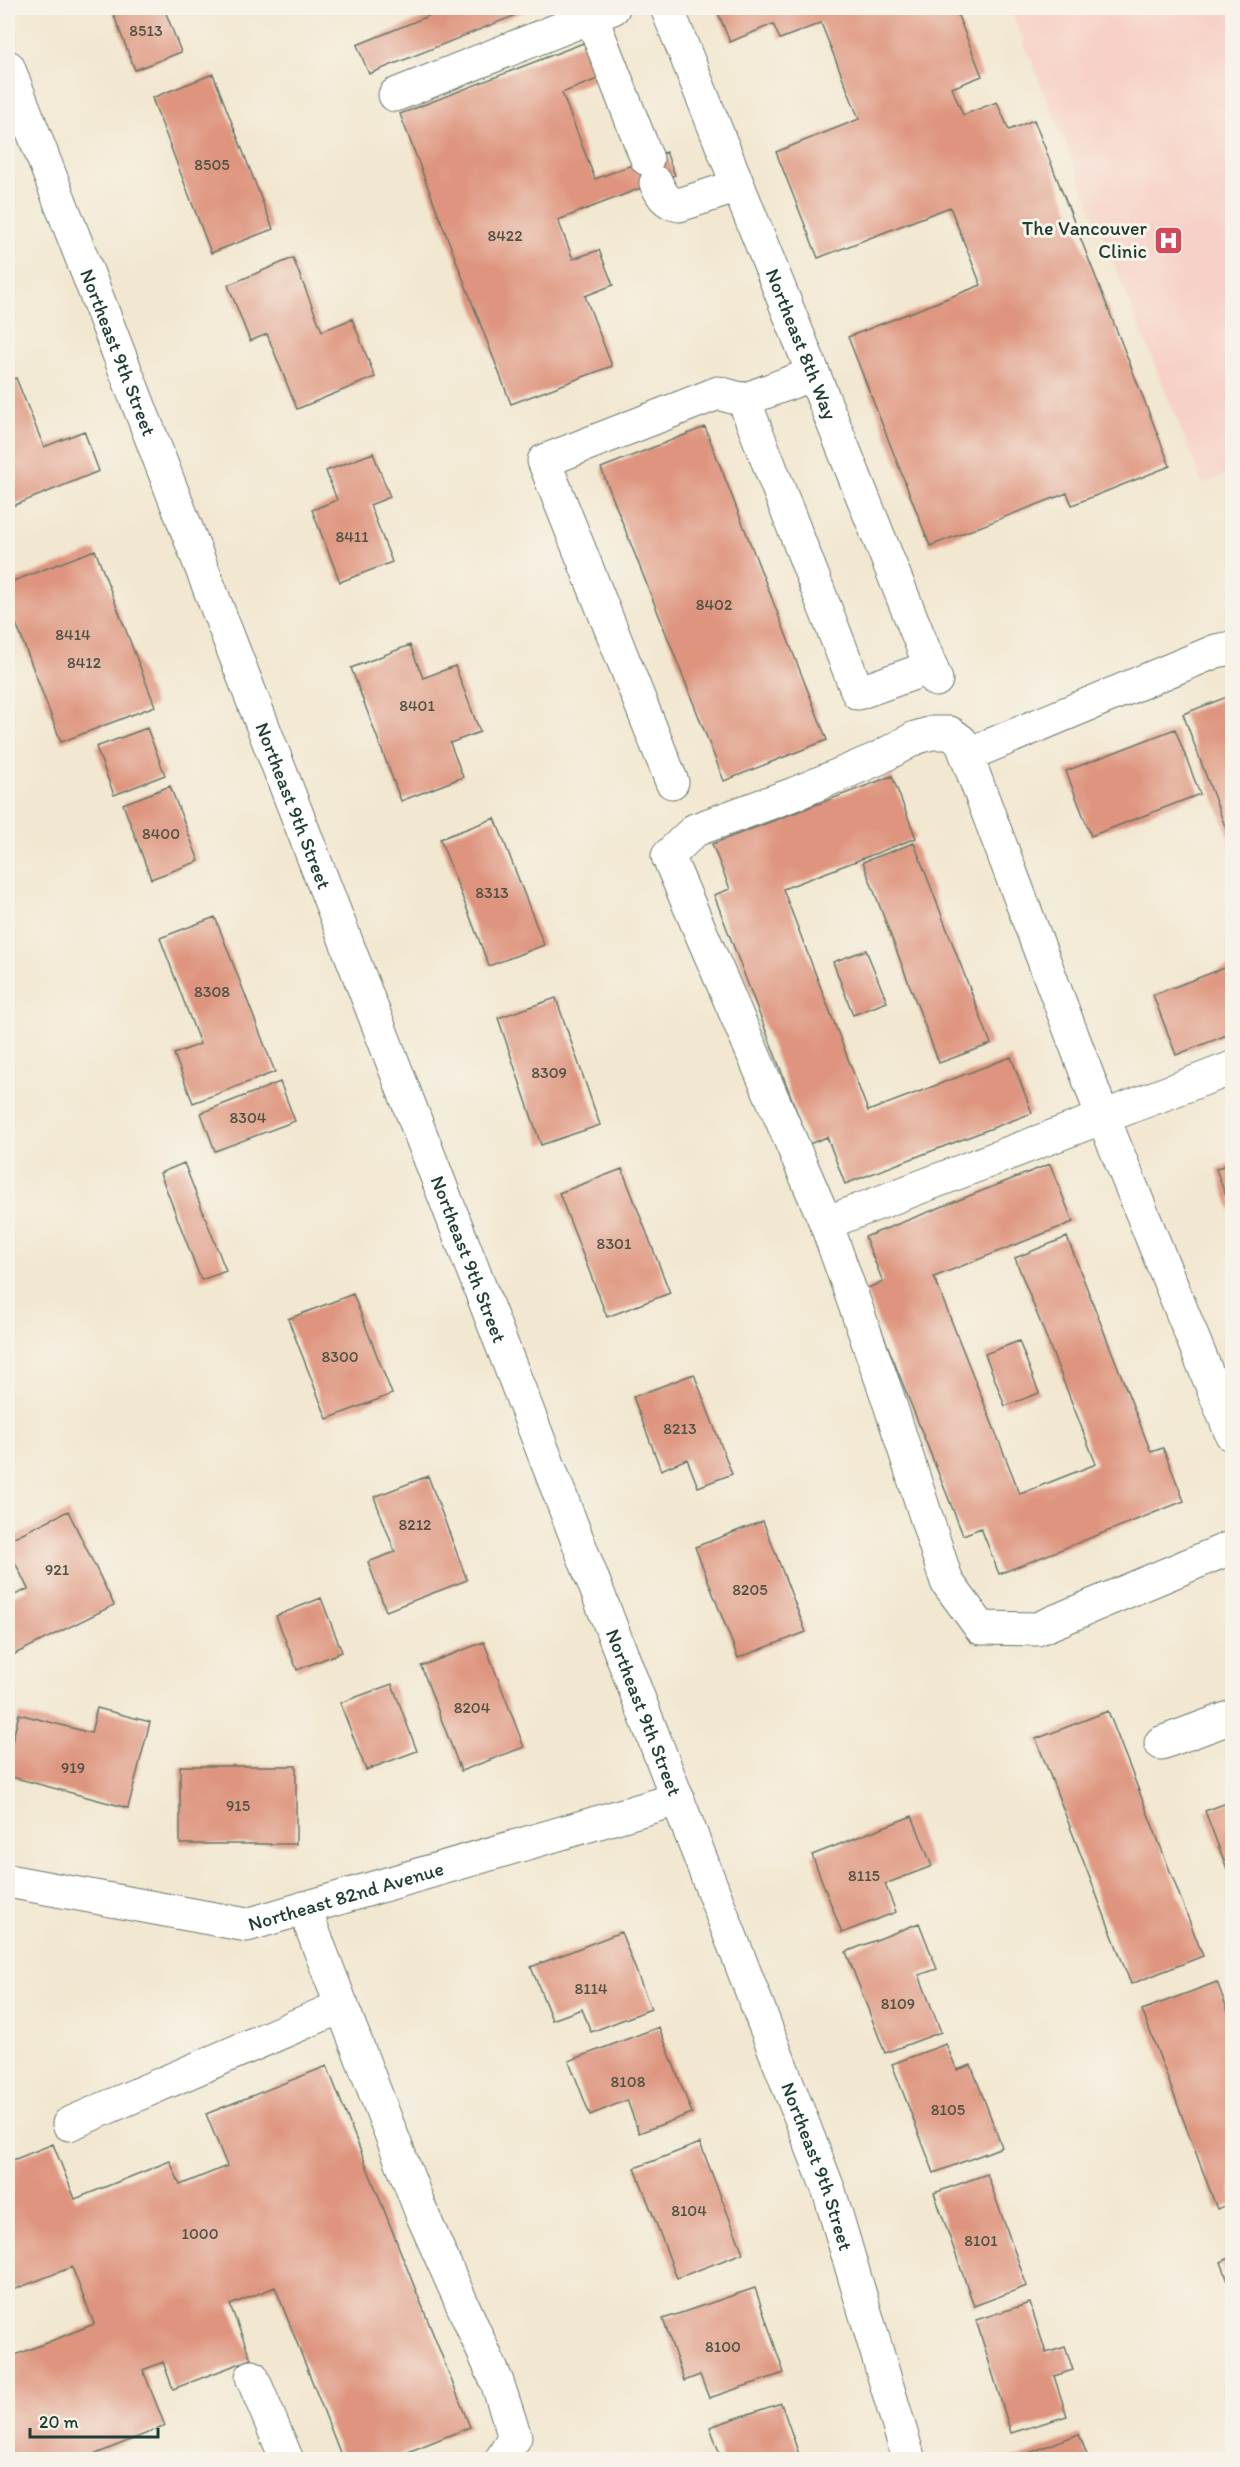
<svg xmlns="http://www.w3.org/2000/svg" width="1240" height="2467" viewBox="0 0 1240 2467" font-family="Itim,sans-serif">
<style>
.built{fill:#f7d1c7}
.building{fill:#de947e}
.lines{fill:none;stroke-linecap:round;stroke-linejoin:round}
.minor-casing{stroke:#69786b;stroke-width:35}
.minor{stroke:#fff;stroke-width:33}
.labels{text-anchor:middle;stroke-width:6;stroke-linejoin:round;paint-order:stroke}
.number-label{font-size:16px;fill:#4f5346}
.poi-label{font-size:20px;fill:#1f3d34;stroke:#f7f3e8;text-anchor:end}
.street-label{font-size:20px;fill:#1f3d34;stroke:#f7f3e8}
</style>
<rect width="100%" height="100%" fill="#f7f3e8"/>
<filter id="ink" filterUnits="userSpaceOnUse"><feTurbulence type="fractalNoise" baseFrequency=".0167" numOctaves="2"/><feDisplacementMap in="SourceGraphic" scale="12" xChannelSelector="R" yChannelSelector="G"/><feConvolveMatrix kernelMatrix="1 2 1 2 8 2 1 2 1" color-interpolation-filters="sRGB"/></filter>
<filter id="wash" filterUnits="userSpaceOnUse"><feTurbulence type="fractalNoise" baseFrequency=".008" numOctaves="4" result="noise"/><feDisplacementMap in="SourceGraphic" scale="24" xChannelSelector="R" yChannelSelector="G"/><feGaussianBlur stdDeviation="1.35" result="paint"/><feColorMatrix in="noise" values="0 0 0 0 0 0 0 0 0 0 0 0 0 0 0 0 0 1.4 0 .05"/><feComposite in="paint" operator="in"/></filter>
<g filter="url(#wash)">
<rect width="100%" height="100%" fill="#f2e7d0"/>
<path class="built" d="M1010 8H1232V473L1203 484Z"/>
<g id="blocks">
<path class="building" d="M111 8H164L181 52 135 70Z
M448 8H533L369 74 357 45Z
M716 8H955L982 76 952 88 963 115 997 102 1009 130 1034 120 1170 466 1072 505 1067 493 930 546 848 337 981 285 950 207 818 258 776 152 859 119 821 23 780 39 773 24 730 42Z
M586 42 600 78 562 93 595 179 666 152 675 175 558 220 573 259 599 250 613 285 585 296 612 366 511 404 400 114Z
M213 74 273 229 211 253 152 98Z
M293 258 322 331 352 319 375 377 297 409 267 334 250 341 228 285Z
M16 378 44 447 84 431 99 471 8 508V381Z
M705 427 827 740 724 781 601 468Z
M373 453 390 497 370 505 392 562 340 582 312 510 337 500 326 471Z
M95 550 155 706 61 742 8 602V583Z
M410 645 423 678 455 666 480 732 450 743 463 777 401 801 351 668Z
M1232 695V845L1183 714Z
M147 728 165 775 114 795 96 747Z
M1175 729 1200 794 1091 836 1066 771Z
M892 776 916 838 783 889 868 1111 1011 1057 1032 1113 845 1184 827 1137 809 1144 714 895 730 889 712 844Z
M170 786 199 861 151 879 123 804Z
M495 818 544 945 489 966 440 839Z
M914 843 991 1044 939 1063 863 862Z
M215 917 275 1072 193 1103 174 1054 200 1044 160 938Z
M866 950 887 1002 853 1015 833 962Z
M1232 965V1033L1176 1055 1153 995Z
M556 998 600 1125 541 1145 498 1018Z
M280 1082 295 1121 215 1151 201 1113Z
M1232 1162V1213L1216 1169Z
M184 1163 226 1271 201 1280 160 1173Z
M1050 1164 1073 1222 934 1277 1020 1494 1096 1464 1015 1258 1067 1237 1151 1452 1163 1448 1184 1501 999 1574 981 1528 963 1535 865 1289 883 1282 865 1237Z
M622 1169 670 1293 607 1317 559 1193Z
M353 1294 392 1394 327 1419 288 1319Z
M1019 1341 1039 1393 1005 1406 985 1354Z
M694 1374 732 1474 698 1487 687 1459 661 1470 633 1397Z
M428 1476 467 1580 386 1611 368 1562 395 1552 374 1497Z
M68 1511 114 1605 11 1656 8 1648V1598L28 1589 8 1548V1540Z
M763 1521 806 1632 738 1658 695 1547Z
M321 1598 342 1652 297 1670 276 1616Z
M484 1642 524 1747 461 1771 421 1666Z
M392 1684 417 1751 366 1770 340 1703Z
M97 1708 150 1722 128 1808 8 1776V1758L19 1714 91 1733Z
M1108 1711 1203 1956 1131 1984 1036 1739Z
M180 1766H296V1844H180Z
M1232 1801V1882L1205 1811Z
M912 1816 932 1866 885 1884 896 1912 842 1933 812 1855Z
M919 1923 937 1969 919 1975 941 2032 885 2053 846 1952Z
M621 1932 651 2009 591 2032 582 2009 552 2020 531 1967Z
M1217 1982 1232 2022V2203L1217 2209 1142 2010Z
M659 2027 692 2113 639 2133 627 2100 590 2115 569 2061Z
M946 2044 957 2070 971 2065 1002 2147 934 2173 892 2064Z
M327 2066 470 2427 388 2460H343L275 2287 230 2305 251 2359 173 2389 163 2362 143 2370 165 2426 81 2460H8V2358L94 2324 72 2267 8 2292V2162L53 2144 75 2199 170 2161 180 2185 227 2166 206 2114Z
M700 2143 743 2253 677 2278 635 2168Z
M987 2174 1027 2286 974 2306 934 2193Z
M1232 2257V2291L1221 2262Z
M755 2288 784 2373 709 2398 700 2375 684 2381 663 2319Z
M1030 2303 1046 2353 1065 2347 1073 2370 1054 2376 1067 2416 1011 2433 976 2320Z
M781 2403 801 2460H722L710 2427Z
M1079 2434 1089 2460H1013V2459Z"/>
</g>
</g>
<g filter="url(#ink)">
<use href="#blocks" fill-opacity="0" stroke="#69786b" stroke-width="1.5"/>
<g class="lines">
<defs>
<g id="minor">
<path id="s1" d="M667 8 936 680"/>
<path d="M591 16 647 159"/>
<path id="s2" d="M8 67 829 2191 909 2460"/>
<path d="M395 95 613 8"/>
<path d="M656 183C662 195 665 202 679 205L738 186"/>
<path d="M813 374 744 400 858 693 931 667"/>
<path d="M967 755 1216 651 1232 648"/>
<path d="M672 782 544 461 718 393 744 400"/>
<path d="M826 1223 1232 1068"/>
<path d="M1232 1435 1103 1117 961 741 950 733H932L915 738 879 758 794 794 695 830 668 856 826 1223 888 1398 947 1582 981 1628 1037 1629 1232 1547"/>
<path d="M1161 1743 1232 1717"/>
<path id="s3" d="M8 1881 247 1925 678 1799"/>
<path d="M304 1908 422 2214 497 2382 515 2437 501 2460"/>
<path d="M69 2124 342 2006"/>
<path d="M252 2377 287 2460"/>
</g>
</defs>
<use href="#minor" class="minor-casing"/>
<use href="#minor" class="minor"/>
</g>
</g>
<defs>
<symbol id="hospital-square" viewBox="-11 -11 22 22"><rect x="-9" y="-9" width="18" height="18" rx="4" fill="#d1495b" stroke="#f7f3e8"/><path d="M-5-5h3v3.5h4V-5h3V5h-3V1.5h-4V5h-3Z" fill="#fff"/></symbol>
</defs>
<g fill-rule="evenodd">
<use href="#hospital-square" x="1152" y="224" width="33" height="33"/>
</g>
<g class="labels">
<g class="number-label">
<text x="146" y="36">8513</text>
<text x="212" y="170">8505</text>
<text x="505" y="241">8422</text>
<text x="352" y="542">8411</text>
<text x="714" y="610">8402</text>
<text x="73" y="640">8414</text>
<text x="84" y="668">8412</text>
<text x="417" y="711">8401</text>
<text x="161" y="839">8400</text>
<text x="492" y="898">8313</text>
<text x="212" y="997">8308</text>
<text x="549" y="1078">8309</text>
<text x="248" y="1123">8304</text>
<text x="614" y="1249">8301</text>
<text x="340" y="1362">8300</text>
<text x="680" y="1434">8213</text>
<text x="415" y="1530">8212</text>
<text x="57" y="1575">921</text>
<text x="750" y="1595">8205</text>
<text x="472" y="1713">8204</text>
<text x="73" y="1773">919</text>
<text x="238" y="1811">915</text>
<text x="864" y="1881">8115</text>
<text x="591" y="1994">8114</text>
<text x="898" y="2009">8109</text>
<text x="628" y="2087">8108</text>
<text x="948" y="2115">8105</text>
<text x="689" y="2216">8104</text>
<text x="200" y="2239">1000</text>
<text x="981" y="2246">8101</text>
<text x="723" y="2352">8100</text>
</g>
<g class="poi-label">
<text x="1147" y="235">The Vancouver<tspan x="1147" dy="23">Clinic</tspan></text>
</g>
<g class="street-label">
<text dy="7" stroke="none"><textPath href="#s1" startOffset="362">Northeast 8th Way</textPath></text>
<text dy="7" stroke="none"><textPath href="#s2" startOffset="306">Northeast 9th Street</textPath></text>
<text dy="7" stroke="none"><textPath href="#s2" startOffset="792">Northeast 9th Street</textPath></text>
<text dy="7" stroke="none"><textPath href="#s2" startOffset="1278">Northeast 9th Street</textPath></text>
<text dy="7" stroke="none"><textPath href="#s2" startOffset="1764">Northeast 9th Street</textPath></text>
<text dy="7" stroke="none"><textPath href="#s3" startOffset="346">Northeast 82nd Avenue</textPath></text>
<text dy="7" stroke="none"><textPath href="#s2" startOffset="2250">Northeast 9th Street</textPath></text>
</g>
</g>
<rect width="1240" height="2467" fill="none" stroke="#f7f3e8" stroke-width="30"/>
<path d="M30 2428v9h128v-9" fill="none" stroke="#1f3d34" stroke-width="3"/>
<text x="39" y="2428" font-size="18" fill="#1f3d34" stroke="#f7f3e8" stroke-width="4.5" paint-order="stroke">20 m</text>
</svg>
